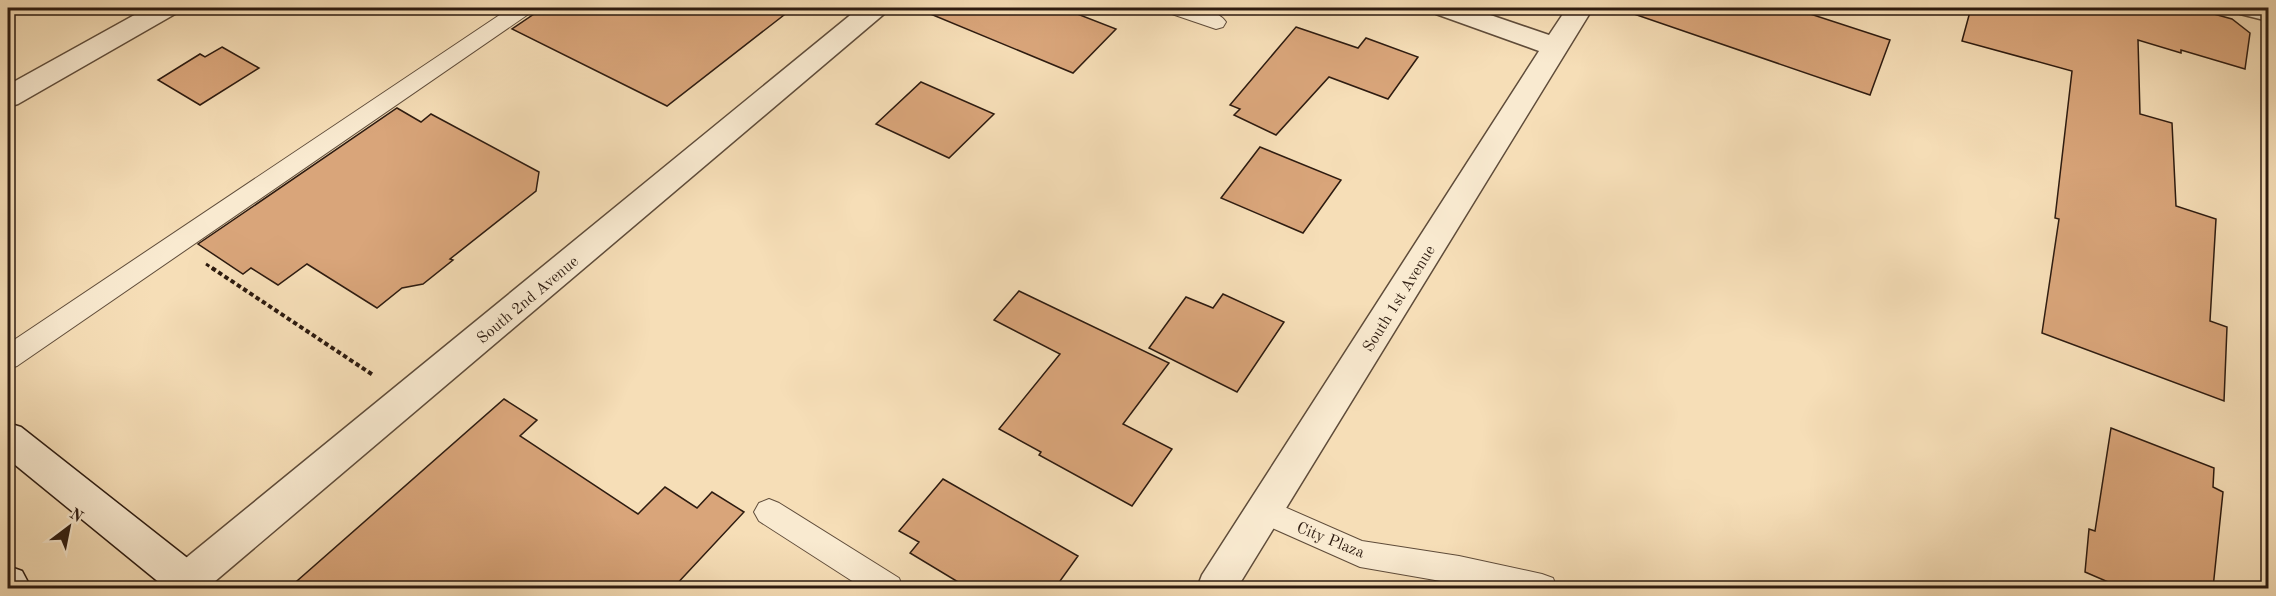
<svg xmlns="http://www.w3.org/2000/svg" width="2276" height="596" viewBox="0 0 2276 596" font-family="'Old Standard TT',serif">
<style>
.building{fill:#d9a57a;stroke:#2d1b10;stroke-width:1.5}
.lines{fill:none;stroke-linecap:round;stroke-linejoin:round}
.service-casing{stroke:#5f4c3a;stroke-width:2}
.minor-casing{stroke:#5f4c3a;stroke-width:3}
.secondary-casing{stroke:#2d1b10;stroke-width:3}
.path-far1{stroke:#2d1b10;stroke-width:3;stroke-dasharray:4 3;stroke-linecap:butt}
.path{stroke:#2d1b10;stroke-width:4;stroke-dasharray:4.5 3;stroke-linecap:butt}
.service{fill:#f9ead0;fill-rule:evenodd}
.minor{fill:#f9ead0;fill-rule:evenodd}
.secondary{fill:#f9ead0;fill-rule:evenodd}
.labels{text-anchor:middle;stroke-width:6;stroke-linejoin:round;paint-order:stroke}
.street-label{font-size:16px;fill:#2d1b10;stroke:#f9ead0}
</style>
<rect width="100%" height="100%" fill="#f6deb7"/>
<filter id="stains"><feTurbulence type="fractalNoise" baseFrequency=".00333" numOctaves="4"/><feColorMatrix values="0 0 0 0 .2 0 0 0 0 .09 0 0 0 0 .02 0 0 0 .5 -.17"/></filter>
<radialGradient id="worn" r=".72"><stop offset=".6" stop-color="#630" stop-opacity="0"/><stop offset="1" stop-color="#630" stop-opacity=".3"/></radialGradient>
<path class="building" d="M543 8H793L667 106 512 29Z
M916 8H1062L1116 29 1073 73Z
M1632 8H1792L1890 40 1870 95 1631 13Z
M1971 8H2192L2232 19 2250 33 2245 69 2181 50V53L2138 40 2140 114 2172 123 2176 206 2216 219 2210 321 2227 327 2224 401 2042 333 2059 219 2055 218 2072 71 1962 41Z
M1296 27 1358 48 1366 38 1418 57 1388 99 1329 77 1276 135 1234 115 1240 109 1230 105Z
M222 47 259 68 200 105 158 80 200 54 205 57Z
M921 82 994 114 949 158 876 124Z
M397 108 421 122 431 114 539 172 536 191 450 259 453 260 423 284 402 288 377 308 307 264 278 285 251 268 243 274 198 244Z
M1260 147 1341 180 1303 233 1221 198Z
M1019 291 1169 363 1123 424 1172 449 1132 506 1039 455 1041 452 999 429 1060 354 994 320Z
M1223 294 1284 322 1237 392 1149 348 1186 297 1213 308Z
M504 399 537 420 520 436 638 514 665 487 697 508 712 492 744 512 673 588H289Z
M2111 428 2214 468 2213 487 2223 492 2213 588H2122L2085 572 2089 529 2095 531Z
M943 479 1078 556 1055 588H968L910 553 919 542 899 531Z"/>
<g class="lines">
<defs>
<path id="service" d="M510 8H533L530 13 17 366 8 369V344Z
M1166 8C1181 6 1217 7 1226 22L1223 27 1216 29 1169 13Z
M1264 498 1362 541 1459 556 1542 574 1553 578 1557 588H1481L1360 567 1254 520 1249 511 1254 502Z
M769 499 779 503 899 578 903 588H863L759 521 754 512 759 503Z"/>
<path id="minor" d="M147 8H179L175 14 18 104 8 107V85Z
M859 8H888L884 14 207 588H160L165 575Z
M1432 8H1470L1549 35 1567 8H1593L1237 588H1197L1202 575 1539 51 1436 14Z
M2236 8H2268V21L2240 14Z"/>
<path id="secondary" d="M8 423 21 427 209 575 214 588H166L8 459Z
M8 566 22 571 31 588H8Z"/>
</defs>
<use href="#service" class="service-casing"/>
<use href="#minor" class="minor-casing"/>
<use href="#secondary" class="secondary-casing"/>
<path class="path-far1" d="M206 264 215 270"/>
<path class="path" d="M212 268 373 375"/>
<use href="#service" class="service"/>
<use href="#minor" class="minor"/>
<use href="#secondary" class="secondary"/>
</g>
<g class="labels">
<g class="street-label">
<text transform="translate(1398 298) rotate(-58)" y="6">South 1st Avenue</text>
<text transform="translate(527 299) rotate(-40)" y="6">South 2nd Avenue</text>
<text transform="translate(1331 539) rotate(22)" y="6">City Plaza</text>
</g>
</g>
<rect width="2276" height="596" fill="none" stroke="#f6deb7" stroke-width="30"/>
<rect x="9" y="9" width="2258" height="578" fill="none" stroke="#2d1b10" stroke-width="3"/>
<rect x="15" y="15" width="2246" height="566" fill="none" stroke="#2d1b10" stroke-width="1.5"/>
<g transform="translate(69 527) rotate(32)" stroke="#f9ead0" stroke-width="4.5" paint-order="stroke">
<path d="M0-4.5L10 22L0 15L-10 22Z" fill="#2d1b10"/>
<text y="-9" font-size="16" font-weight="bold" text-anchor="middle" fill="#2d1b10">N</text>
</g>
<rect width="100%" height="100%" filter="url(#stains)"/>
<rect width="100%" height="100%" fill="url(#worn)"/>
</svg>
